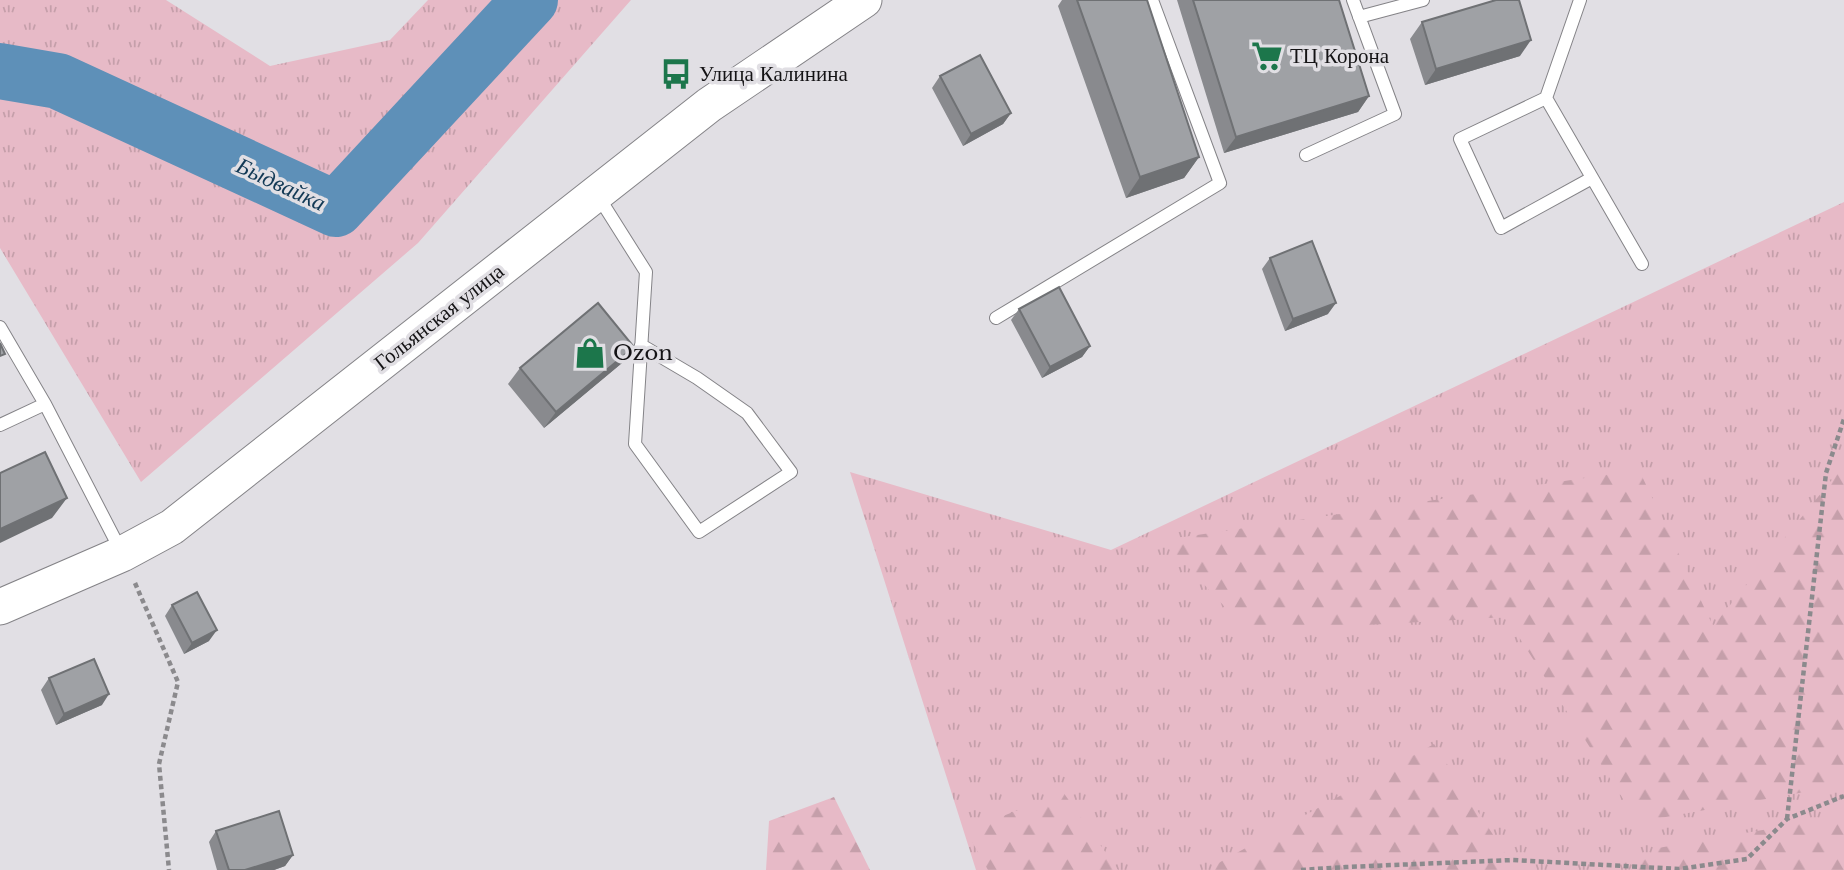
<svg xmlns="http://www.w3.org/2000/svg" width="1844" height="870" viewBox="0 0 1844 870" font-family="'Libre Baskerville',serif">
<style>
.grass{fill:url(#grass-tufts)}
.forest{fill:url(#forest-firs)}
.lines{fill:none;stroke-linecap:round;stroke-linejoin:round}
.river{stroke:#5e90b8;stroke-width:56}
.service-casing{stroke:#848387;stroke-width:14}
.secondary-casing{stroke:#848387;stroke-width:37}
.path{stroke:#8b8a8d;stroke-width:4.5;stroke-dasharray:5 3.5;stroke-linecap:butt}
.service{stroke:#fff;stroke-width:12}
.secondary{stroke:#fff;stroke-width:35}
.wall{fill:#898a8e}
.shaded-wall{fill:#6f7174}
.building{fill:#9fa1a5;stroke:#6f7174;stroke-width:2}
.labels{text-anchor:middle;stroke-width:7;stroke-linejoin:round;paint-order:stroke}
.poi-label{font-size:21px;fill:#141315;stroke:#e1dfe4;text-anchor:start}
.street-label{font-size:21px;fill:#141315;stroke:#e1dfe4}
.water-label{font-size:23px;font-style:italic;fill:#123955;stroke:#e1dfe4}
</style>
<defs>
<pattern id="grass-tufts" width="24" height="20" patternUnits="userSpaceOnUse" patternTransform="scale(1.75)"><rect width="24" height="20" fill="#e7bac7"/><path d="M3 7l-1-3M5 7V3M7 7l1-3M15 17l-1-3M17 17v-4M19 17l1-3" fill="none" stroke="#c59faa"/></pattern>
<pattern id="forest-firs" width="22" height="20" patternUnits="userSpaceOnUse" patternTransform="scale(1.75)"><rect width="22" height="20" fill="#e7bac7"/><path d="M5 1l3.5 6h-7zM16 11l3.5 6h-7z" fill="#c59faa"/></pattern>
</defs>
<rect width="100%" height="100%" fill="#e1dfe4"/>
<path class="grass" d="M0 0H166L270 66 390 40 428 0H631L418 243 141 482 0 248Z
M1844 202V870H976L850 472 1111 550Z"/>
<path class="forest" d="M1844 465V785L1638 822 1506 617 1248 632 1163 540 1639 470 1713 626Z
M1434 744 1516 870H1214L1213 866Z
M1063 792 1118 870H988L966 831Z
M834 797 870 870H766L769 821Z
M1844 816V870H1629L1658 848Z"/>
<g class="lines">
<path class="river" d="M0 71 58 81 336 209 530 0"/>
<defs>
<path id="service" d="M1580 0 1546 98 1642 264
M1359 17 1423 0
M1546 98 1460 139 1501 228 1592 178
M1306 155 1395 114 1353 0
M598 196 646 272 635 444 699 532 791 472 747 413 697 378 641 345
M996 318 1220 183 1152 0
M0 327 45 404 0 425
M45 404 122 553"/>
<path id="secondary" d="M0 607 122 554 172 527 709 105 864 0"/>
</defs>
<use href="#service" class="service-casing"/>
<use href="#secondary" class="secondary-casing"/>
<path class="path" d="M135 583 178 682 159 764 169 870
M1787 819 1826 473 1844 419
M1301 870 1346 867 1513 860 1679 869 1747 859 1787 819 1844 796"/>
<use href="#service" class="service"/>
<use href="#secondary" class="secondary"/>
</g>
<path class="wall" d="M1062 0H1147L1199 157 1184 178 1126 198 1058 6Z
M1177 0H1339L1369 96 1358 112 1224 153Z
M1422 22 1520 56 1425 85 1410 39Z
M940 76 1011 113 1003 124 963 146 932 88Z
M1270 258 1328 314 1285 331 1262 269Z
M1019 309 1090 346 1082 357 1042 378 1011 320Z
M634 347 622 363 544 428 508 384 520 368Z
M172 605 209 641 184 654 165 616Z
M49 678 102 705 56 725 41 690Z
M216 831 293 855 285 866 274 870H217L209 842Z"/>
<path class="shaded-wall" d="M1531 40 1520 56 1425 85 1436 69Z
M1369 96 1358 112 1224 153 1236 137Z
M1011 113 1003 124 963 146 971 134Z
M1199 157 1184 178 1126 198 1140 177Z
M1336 303 1328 314 1285 331 1293 319Z
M1090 346 1082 357 1042 378 1050 367Z
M634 347 622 363 544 428 556 412Z
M67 498 52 518 0 543V529Z
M217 630 209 641 184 654 192 643Z
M109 694 102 705 56 725 64 714Z
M293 855 285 866 274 870H245Z"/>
<path class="building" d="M1077 0H1147L1199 157 1140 177Z
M1193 0H1339L1369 96 1236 137Z
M1496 0H1519L1531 40 1436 69 1422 22Z
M980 55 1011 113 971 134 940 76Z
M1312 241 1336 303 1293 319 1270 258Z
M1059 287 1090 346 1050 367 1019 309Z
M598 303 634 347 556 412 520 368Z
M0 343 5 354 0 356Z
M45 452 67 498 0 529V473Z
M197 592 217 630 192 643 172 605Z
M94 659 109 694 64 714 49 678Z
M279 811 293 855 245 870H229L216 831Z"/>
<defs>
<symbol id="supermarket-bare" viewBox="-9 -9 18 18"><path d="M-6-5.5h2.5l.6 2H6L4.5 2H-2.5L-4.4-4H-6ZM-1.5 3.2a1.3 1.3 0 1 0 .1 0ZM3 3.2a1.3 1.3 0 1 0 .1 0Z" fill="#1c764b" stroke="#e1dfe4" stroke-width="2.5" paint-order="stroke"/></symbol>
<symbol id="bus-bare" viewBox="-9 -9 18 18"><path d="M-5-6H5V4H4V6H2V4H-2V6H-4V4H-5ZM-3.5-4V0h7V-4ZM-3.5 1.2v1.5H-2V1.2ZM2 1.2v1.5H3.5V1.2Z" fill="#1c764b" stroke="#e1dfe4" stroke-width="2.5" paint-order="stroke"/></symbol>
<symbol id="shop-bare" viewBox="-9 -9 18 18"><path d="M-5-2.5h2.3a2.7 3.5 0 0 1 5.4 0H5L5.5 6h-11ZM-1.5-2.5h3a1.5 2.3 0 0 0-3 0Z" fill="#1c764b" stroke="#e1dfe4" stroke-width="2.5" paint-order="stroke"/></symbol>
</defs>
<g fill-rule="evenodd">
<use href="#supermarket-bare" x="1245" y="34" width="44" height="44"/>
<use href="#bus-bare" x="654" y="52" width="44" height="44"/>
<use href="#shop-bare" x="568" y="331" width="44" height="44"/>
</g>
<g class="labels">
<g class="poi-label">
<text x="1290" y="63">ТЦ Корона</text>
<text x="699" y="81">Улица Калинина</text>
<text x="613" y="360">Ozon</text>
</g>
<g class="street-label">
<text transform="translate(439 317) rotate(-38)" y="7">Гольянская улица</text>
</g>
<g class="water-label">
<text transform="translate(281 184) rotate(25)" y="8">Быдвайка</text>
</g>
</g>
</svg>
